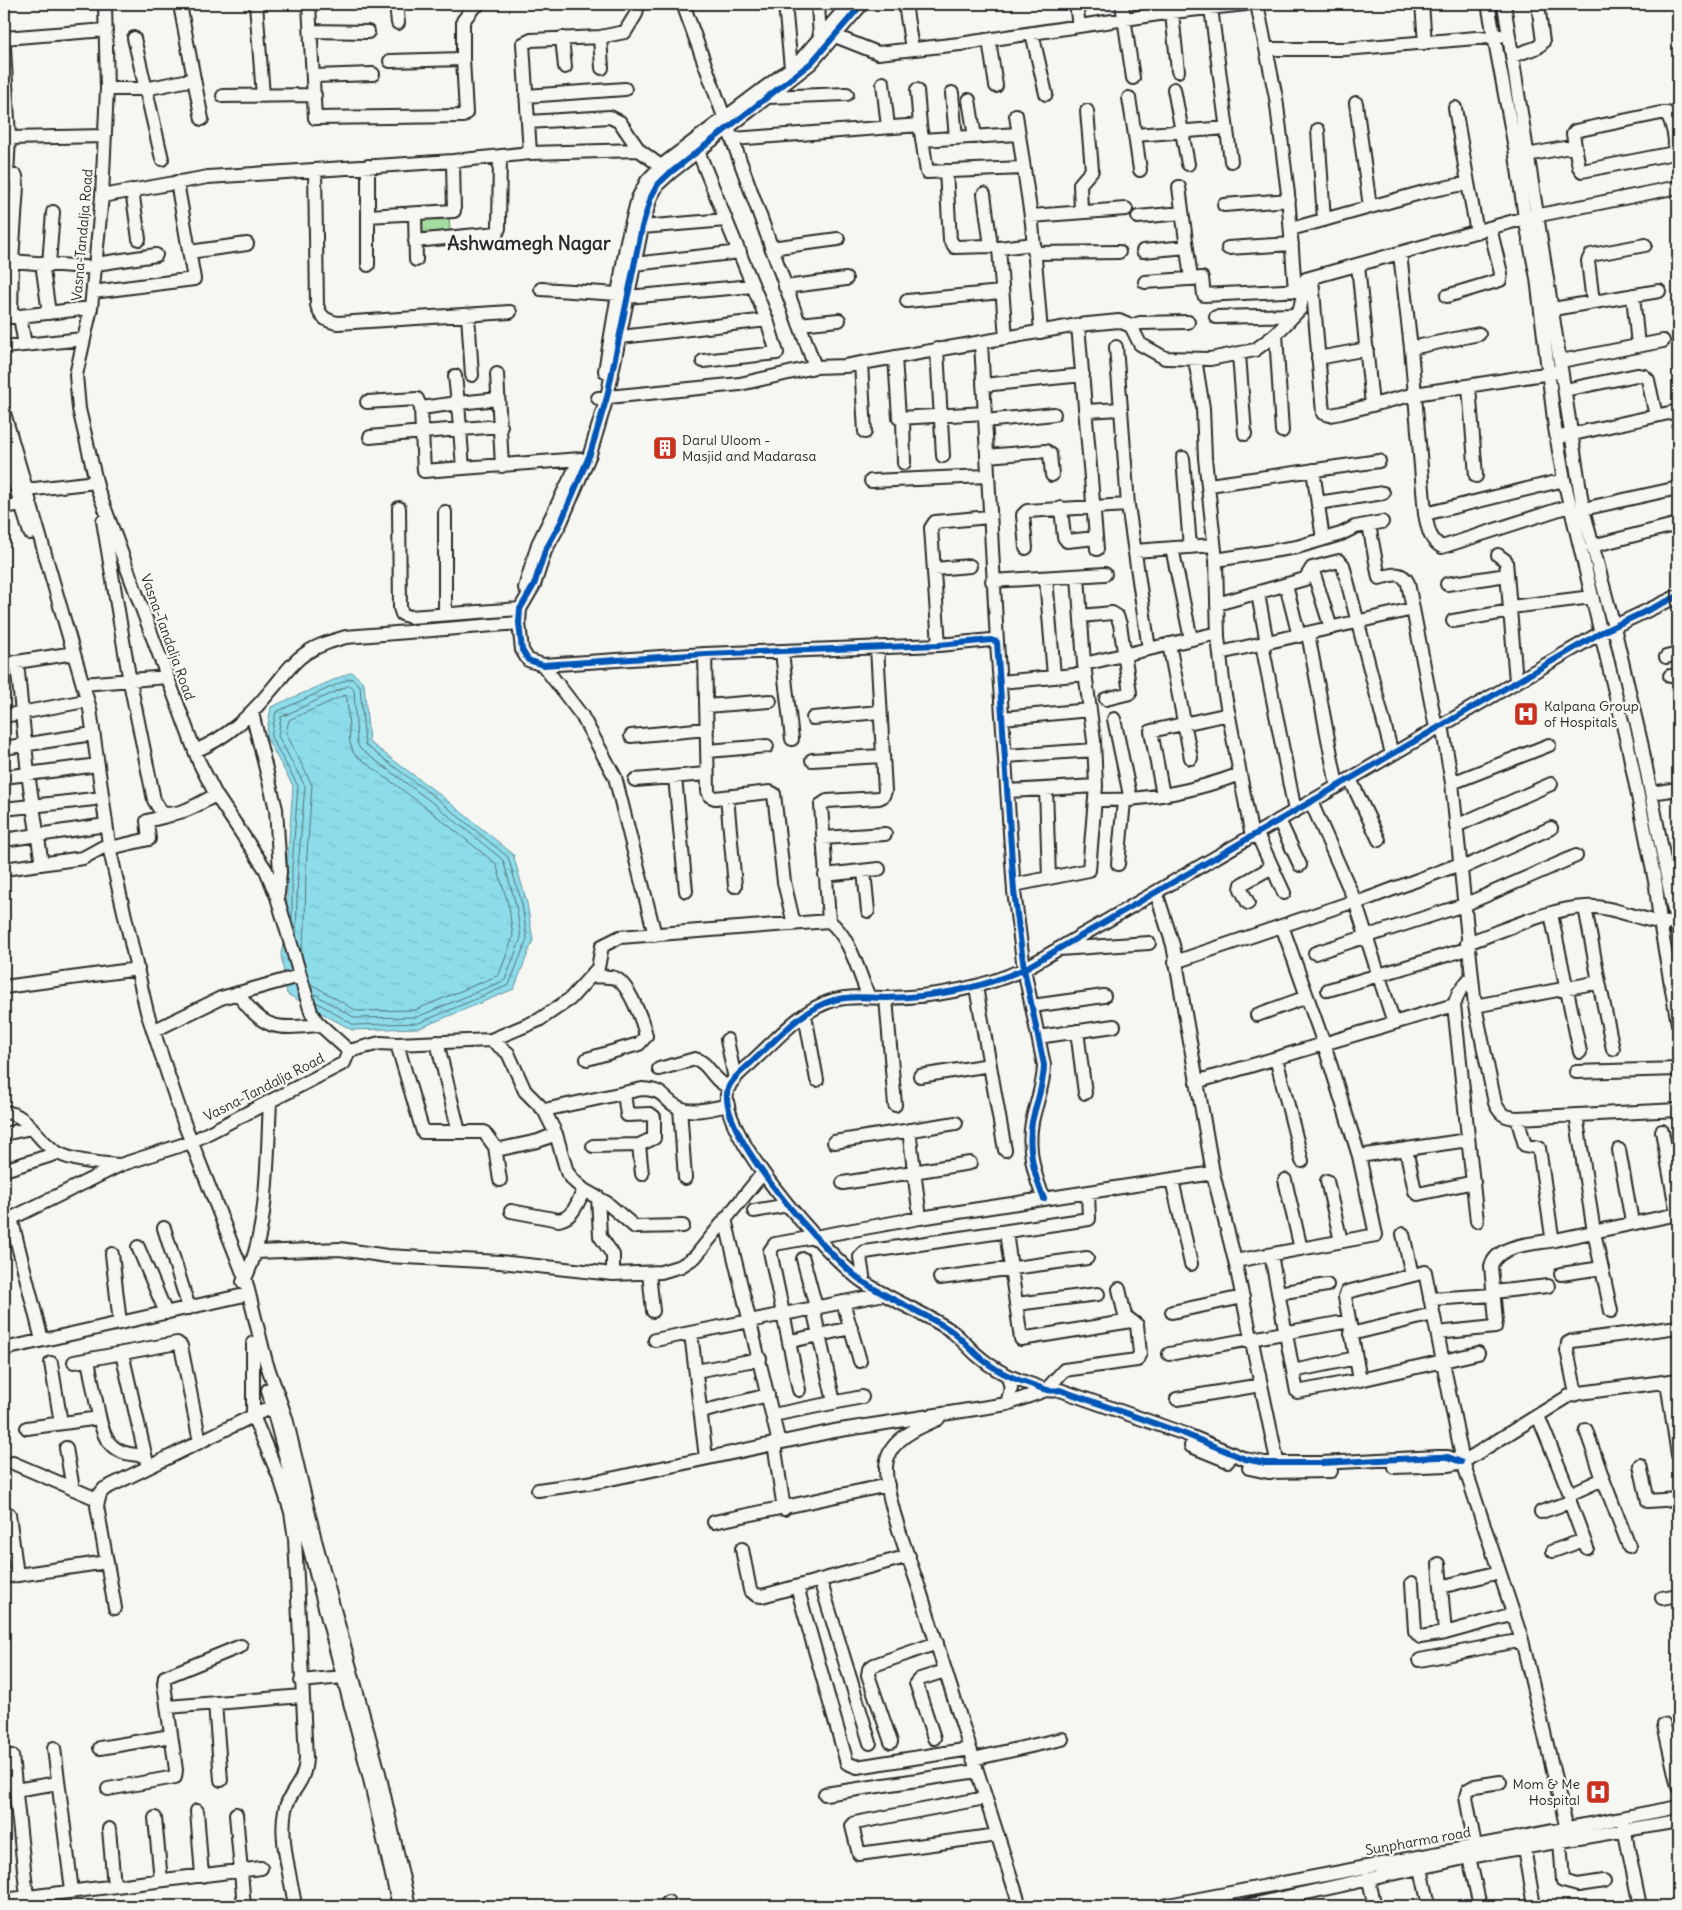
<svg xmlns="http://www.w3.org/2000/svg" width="1682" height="1910" viewBox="0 0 1682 1910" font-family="Delius,sans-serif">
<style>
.grass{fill:url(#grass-tufts);stroke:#688365}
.water{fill:url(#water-ripples);stroke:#66959e}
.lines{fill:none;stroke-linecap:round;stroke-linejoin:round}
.shore{stroke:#527277;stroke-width:1}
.minor-casing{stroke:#2b2b2b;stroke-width:16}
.minor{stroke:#f6f6f2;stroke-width:12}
.cycleway-casing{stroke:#f6f6f2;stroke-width:9}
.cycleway{stroke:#0057b8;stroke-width:6}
.labels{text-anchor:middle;stroke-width:4.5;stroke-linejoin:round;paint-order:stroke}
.street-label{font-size:14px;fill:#2b2b2b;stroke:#f6f6f2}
.poi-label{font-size:14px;fill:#2b2b2b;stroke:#f6f6f2;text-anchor:start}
.district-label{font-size:19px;font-weight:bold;fill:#2b2b2b;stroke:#f6f6f2}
</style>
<defs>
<pattern id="grass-tufts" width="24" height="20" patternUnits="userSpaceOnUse" patternTransform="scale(1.25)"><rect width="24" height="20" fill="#a4db9f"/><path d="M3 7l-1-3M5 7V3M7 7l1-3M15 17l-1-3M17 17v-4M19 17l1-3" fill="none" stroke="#8dbc89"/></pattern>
<pattern id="water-ripples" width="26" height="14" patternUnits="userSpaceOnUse" patternTransform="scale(1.25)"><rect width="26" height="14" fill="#8ddcea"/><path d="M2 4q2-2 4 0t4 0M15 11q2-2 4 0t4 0" fill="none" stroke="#7abdc9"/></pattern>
</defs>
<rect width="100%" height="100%" fill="#f6f6f2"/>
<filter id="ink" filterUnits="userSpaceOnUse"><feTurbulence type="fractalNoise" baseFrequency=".02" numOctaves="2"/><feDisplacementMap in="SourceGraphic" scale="10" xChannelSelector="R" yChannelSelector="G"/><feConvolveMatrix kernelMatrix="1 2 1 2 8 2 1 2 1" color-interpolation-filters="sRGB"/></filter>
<g filter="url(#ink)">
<path class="grass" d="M449 216 450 231 421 234 419 219Z"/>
<path class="water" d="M352 672 364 683 369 742 439 794 513 854 527 903 533 940 514 989 420 1028 352 1030 287 994 281 954 287 927V867L293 786 266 737 271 707Z"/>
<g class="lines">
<path class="shore" d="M292 920V867L298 786 271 737 276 712 351 678 360 686 365 745 436 798 508 857 522 904 527 939 509 985 419 1023 354 1025 316 1002
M296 936 298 868 305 786 278 736 281 717 350 685 354 689 357 742 360 749 433 803 503 860 516 905 521 938 505 980 417 1017 355 1018 314 994
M301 952 305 928 306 868 312 785 286 733 289 720 345 695 347 698 350 743 354 754 428 809 496 864 509 907 513 937 499 975 415 1010 357 1011 311 984"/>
<defs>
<path id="minor" d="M256 4 263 96
M309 4 315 118 463 116 466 113 463 59V21L473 8 479 4
M396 4 398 23
M638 4 636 14 625 32 600 37 531 40 523 44 530 153 639 150 666 170
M683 4 815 367
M785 4 791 68 794 72
M818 4 820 39
M862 4 811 63 670 173 658 184 651 197 642 227 607 397 590 454 561 522 545 551 534 585 520 609 519 623 522 650 528 660 543 665 705 654 939 645 991 640 997 642 1014 891 1024 969 1044 1065C1044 1085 1036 1103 1032 1122 1027 1149 1034 1175 1044 1199
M905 4 912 49
M1076 4 1079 26
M1122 4 1133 78
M1171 4 1178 71
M1257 4 1276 98 1288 194 1295 291
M1422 4 1425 43
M1488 4 1515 148 1525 218 1537 278 1555 428 1564 480 1628 746 1656 886 1660 922 1678 1024
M1504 4 1583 509 1614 627 1641 742 1678 932
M1211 8 1231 161
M181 10 194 79
M311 31 368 32
M1032 33 1046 94
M835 36 878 53 960 44 1172 12 1246 4
M600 37 602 68
M4 38 106 30
M134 38 162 159
M562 38 565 67
M989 40 996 86
M4 47 9 138 7 175 16 176 17 186 12 261 96 268
M1266 49H1345L1500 36
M1512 56 1538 47 1543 42 1538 4
M390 61 463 59
M314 76 373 74
M883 83 888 127
M107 89H145L194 79 202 119
M1174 89 1188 164
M917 90 920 125
M952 93 956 138
M223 96 315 95
M526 96 625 89
M768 97 847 94
M1129 98 1135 135 1227 128
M969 100 975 137
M1356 103 1370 207
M1455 108 1468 183
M1016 115 1032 223 1041 332
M528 122 610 117 620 122 639 150
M1318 130 1324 220
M1135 135 1140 170
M9 138 105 136
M733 139 920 125 927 172 1023 168
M922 140 1018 134
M1527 155 1575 146 1573 134 1575 131 1661 113H1667C1672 123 1678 142 1673 152L1669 154 1582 171 1579 167 1575 146
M368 166V265
M315 170 317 305C320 317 326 321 338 323L510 312
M946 171 950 240 955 247 991 246 999 248 1034 244
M1179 187 1191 279
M132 190 139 239
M984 194 991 246
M102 196 208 177 453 161 530 153
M1224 205 1289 200
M1081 212 1080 184 1092 170 1087 111
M415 214 416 260
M368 216 454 211 453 161
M1031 216 1126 209
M1138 217 1182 213
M642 227 726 220 698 151
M1291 229 1424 192 1468 183 1477 232
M415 241 497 233 499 228 500 156
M771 248 838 239
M999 248 1006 338
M1228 248 1292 244
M1143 251 1187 247
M189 252 247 244
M1035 253 1119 252
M1400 254 1411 348 1425 514C1428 528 1429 540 1442 547L1569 506
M12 261 11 317 91 308
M42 263 49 313
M49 264 53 212
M96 264 156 255
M634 264 740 252
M1358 265 1372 405
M1312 278 1323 413 1330 415 1341 413 1415 394 1557 372
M1145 282 1202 278 1204 295 1302 290
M785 287 846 279
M541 289 618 294
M93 292 194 279 177 182
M1633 295 1638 346
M1447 296 1500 280 1501 273 1490 228
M627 297 753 286 726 220
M907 301 1001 292
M1593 302 1588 261 1591 255 1645 245
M1553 309 1659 291
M468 315 472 375
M20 317 25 345
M1216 317 1294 315
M799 324 839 320
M1078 325 1097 549
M1131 326 1140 323 1188 322
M1276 334 1282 431
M621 337 767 320 753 286
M981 342 997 642
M4 347 83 339
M1116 347 1121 409
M1411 348 1479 334
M937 349 943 456
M1239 354 1245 434
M895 357 899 418 985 413
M1318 358 1367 349
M1195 359 1203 408 1205 458 1216 560 1218 637 1224 690 1252 837
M703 361 777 353 767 320
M1561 361 1663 341
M861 363 865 432
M605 371 627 241 638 198 647 181 661 166 799 62 849 4
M497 374 502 466
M455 376 458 403 498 399
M983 385 1083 375
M1469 386 1476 476
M1565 390 1637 375 1644 376 1648 380 1656 416
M598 398 740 384 815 367 845 366 1078 325 1119 321 1131 326 1140 344 1165 358 1210 359 1255 350 1276 334 1300 309 1306 279 1525 218 1678 187
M367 402 417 399 421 408 458 403 463 468 580 459
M421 408 422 432 501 426
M1086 411 1121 409 1128 505 1149 649
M4 413 90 709 110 851 147 1012 184 1123 245 1278 266 1362 286 1418 315 1540 379 1773 409 1906
M903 418 904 463
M985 421 1054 414
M1564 436 1678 411
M370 437 422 432 424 471 463 468
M4 449 30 533
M987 456 1046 451 1050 454 1052 475
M1183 458 1190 547
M1313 470 1323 539
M871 481 987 476
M1209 485 1379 461
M26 490 96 482
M1318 503 1383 493
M4 507 21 504
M399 508 400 608 402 614 410 617 520 609
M1061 508 1064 537 1067 541 1096 538
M1583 509 1678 488
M1425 514 1564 480
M103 521 130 682 154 800 162 813C181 817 199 803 216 795
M1369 525 1379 578C1391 575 1402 570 1408 583L1436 728
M1592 546 1678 524
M1026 548 1023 515 1027 511 1128 505
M1172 548 1191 639
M1135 551 1214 545
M1498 555 1506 561 1516 681
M1216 560 1297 547 1341 534 1355 527 1382 522
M1312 568 1331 628
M934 569 970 566
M1046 578 1054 676
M992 581 1105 574
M1447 584 1507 575
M1286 585 1299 636
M525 588 538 544 575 469
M1258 594 1267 643
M1217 604 1305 579 1312 568 1339 561 1343 565 1392 754
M1511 607 1592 597
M445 614V512
M1081 616 1112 613 1117 616 1120 624 1130 693 1106 699
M1453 621 1511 611
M1308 634 1337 786
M1169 644 1191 758
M1262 644 1295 811
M939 645 931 528 935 522 989 517
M782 652 792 739
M1220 653 1413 609
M705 654 708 791 710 796 715 798 770 792 774 794 784 882 794 924
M1666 657 1678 654
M17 662 28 774 42 864
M4 664 68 654
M1084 664 1218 633
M543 665 582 716 615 777 655 935
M1670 676H1678
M1001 682 1085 674
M83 684 167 677
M706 706 770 701
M252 713 276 809 280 872 278 894
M4 716 80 702
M813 718 879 712
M1003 718 1090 710
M1114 719 1131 800
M1442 725 1452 783 1475 1006 1495 1103C1500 1114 1504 1117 1517 1118L1678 1110
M631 736 707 729
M4 748 86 735
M195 751C228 737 249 717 272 689 283 676 292 662 306 653 318 645 332 641 346 637L519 623
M708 751 767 746
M1006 756 1094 750
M812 760 882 756
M4 777 90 766
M675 777 686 891
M1350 779 1379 840
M635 780 706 774
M1452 783 1549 745
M1046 789 1049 878
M1008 791 1096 786
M1651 793 1678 789
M1163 795 1151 731 1229 714
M727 797 735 886
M1095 800C1146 801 1192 792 1240 774
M1311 802 1355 901
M4 809 94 799
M1279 820 1300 865
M1456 826 1551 784
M1257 834 1284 893
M823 838 885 834
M4 840 99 826
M110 848 149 839 147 821 171 815
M1118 864 1124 801
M4 869 83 858 103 847
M1460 869 1551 828
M864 871 868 911
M825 875 879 869
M1014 885 1089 870 1096 786 1094 741 1084 664 1078 576
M1156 892 1173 945 1213 1173 1235 1261 1279 1470
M1248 903 1241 889 1242 884 1272 867
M1356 903 1460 864
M1551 914 1580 1052
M829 921C851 938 858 972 869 997
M1282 926 1324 1044 1359 1156 1468 1140
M1467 943C1500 932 1551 908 1585 907 1613 905 1639 921 1667 923
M1059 949 1149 943
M1315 953 1464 905 1576 856
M1175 962 1355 901 1394 1023
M1471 977 1459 992 1454 1005 1477 1221
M1599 982 1613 1049
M4 987 138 969
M976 987 1005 1150
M1328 990 1467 949
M237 993C266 1031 274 1029 320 1025
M886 998 895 1105
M1032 1006 1104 996
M1475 1006 1599 982 1585 907
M805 1015 817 1080
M1257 1015 1307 997
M153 1031 221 998 299 976
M1077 1031 1085 1093
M1038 1037 1114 1026
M491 1040 508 1053 525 1091 544 1110 556 1134 567 1172 574 1181 584 1190 607 1203 635 1227 683 1226
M727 1040 735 1079
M437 1042 459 1132
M397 1044 423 1132H484L495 1147 501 1149 538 1141 556 1134
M349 1051 380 1043 397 1044 491 1040 539 1020 570 999 598 968 602 946 620 937 829 921 821 805 827 801 879 798 883 796 885 791 877 647
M1276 1058 1302 1161
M587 1059 639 1044 646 1036C643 1022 629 984 615 978 609 976 599 977 592 976
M659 1069 695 1059C709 1062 712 1081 729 1087
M1576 1072 1678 1069
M920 1076 990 1065
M1196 1082 1454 1005
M624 1093 627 1115 650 1114 654 1117V1138L639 1145 642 1174
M680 1108 685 1178
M544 1110 642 1089C668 1090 662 1101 680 1108 694 1114 714 1108 728 1105
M4 1112C30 1114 37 1142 58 1153 75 1162 100 1163 119 1165
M1576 1115 1594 1232 1611 1311
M1517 1118 1525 1145 1539 1148 1552 1236 1555 1240 1678 1214
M909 1130 920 1218
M1662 1131 1678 1219
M4 1134 31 1128
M834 1142 956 1123
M593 1146 639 1145
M495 1147 500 1180
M1406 1149 1415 1191 1418 1194 1474 1182
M1619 1150 1632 1222
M4 1170 58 1153
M1172 1180 1191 1264
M1285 1180 1301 1249
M1327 1181 1341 1241
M843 1183 970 1163
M598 1197 600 1236 613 1255V1274
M511 1211 559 1220C574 1217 577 1203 584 1190
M754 1211 788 1205
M11 1218 42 1340
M725 1219 779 1443
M4 1222 120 1165 191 1142 344 1063 349 1051 317 1022 311 1012 277 897 266 870 216 795 199 762 98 490 79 409 76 375 91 308 102 196 107 89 105 4
M164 1228 189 1308
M1006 1232 1021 1339 1131 1321
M1403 1234 1412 1275
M138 1247 166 1313
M255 1252 340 1249 387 1256 500 1262 613 1274 661 1272 681 1266 695 1257 762 1174
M112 1254 120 1323
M1271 1255 1297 1392 1360 1380 1478 1353
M803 1259 816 1307
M1235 1261 1376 1235 1359 1156
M649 1273 653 1311
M1561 1274 1602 1268
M940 1278 1087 1258
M243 1282C269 1236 267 1155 270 1102
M864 1282 860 1257 865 1252 1089 1219 1088 1193
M1493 1292 1548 1286
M1278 1293 1327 1285
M1430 1299 1494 1295
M843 1302 860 1361
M1016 1304 1098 1294
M813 1308 834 1402
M1172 1312 1243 1297
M691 1333 706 1458
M1437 1333 1495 1327 1496 1321 1491 1266C1498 1244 1534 1244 1555 1240
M1351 1334 1433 1314
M655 1340 884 1294
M791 1341 851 1328
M253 1343V1416L281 1481 291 1512 295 1539 306 1758C305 1785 290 1789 285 1810 279 1840 291 1877 295 1906
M4 1349 240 1296
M122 1353 147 1463
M1169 1354 1349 1321
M88 1360C91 1375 94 1391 97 1406 103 1438 108 1456 145 1455
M74 1362 177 1343 181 1346 200 1442
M51 1363 61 1423
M696 1371 760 1359
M1293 1371 1356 1358
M1360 1380 1345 1297 1347 1292 1425 1272 1463 1462 1522 1640 1567 1829
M1667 1382 1678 1455
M268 1390 369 1775 399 1906
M799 1390 770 1251 775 1244 920 1218 1213 1173
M1576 1394 1567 1350 1568 1343 1572 1341 1678 1327
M1177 1399 1261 1385
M1007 1404 1011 1388 1008 1377
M701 1412 768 1395
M773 1415 862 1397
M1538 1416 1570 1494
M938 1419C920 1427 892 1438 887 1460 880 1487 911 1563 920 1591 954 1696 987 1801 1020 1906
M27 1428 99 1418
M1586 1430 1603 1479 1570 1494V1502L1587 1548
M774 1443 784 1509
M1191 1446 1228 1461
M66 1448 73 1489
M1461 1462 1448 1457H1437L1321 1463H1265L1245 1459 1185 1434 1060 1390C1050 1392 1043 1389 1033 1385 1011 1378 994 1370 977 1355 968 1347 960 1337 950 1330 923 1312 892 1301 865 1283 833 1263 702 1119 731 1083 737 1074 747 1067 754 1060 778 1038 802 1009 834 1000 852 995 869 998 886 998 934 997 981 989 1024 969L1602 632 1678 596
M13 1463 97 1499
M1640 1465 1648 1501 1678 1499
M1394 1467 1449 1465 1463 1462 1569 1396 1580 1393 1678 1380
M1249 1468 1268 1472 1331 1471
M1603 1479 1629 1546
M538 1490 601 1481 834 1431 1007 1404 1046 1390 1064 1370 1137 1360 1140 1353 1137 1325 1125 1316 1119 1289
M1541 1512 1570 1502
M9 1514 17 1575
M714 1522 888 1485
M742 1549 750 1590 756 1595 762 1596 909 1556
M1553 1551 1584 1540
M1439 1564 1445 1633
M4 1577 107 1562
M820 1580 870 1743
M1412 1583 1415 1631 1420 1637 1445 1633 1514 1614
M797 1587 847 1763 857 1767 970 1749
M1441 1587 1499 1572
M1662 1598 1678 1595
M115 1608 97 1506 100 1494 104 1489 273 1406
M1420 1660 1522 1640
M301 1681 343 1677
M215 1703 221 1780
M168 1707 302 1696
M1664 1725 1678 1787
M934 1738 916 1683 920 1679 945 1671
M891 1742 868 1675 869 1669 874 1665 937 1643
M54 1748 72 1891
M100 1748 171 1736
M12 1756 27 1897
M973 1759 1062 1739
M108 1789 175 1777 176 1770 164 1684 165 1677 241 1646
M15 1790 58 1783
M825 1794 977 1771
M985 1798 855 1823 852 1826 859 1854 998 1835
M197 1811 202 1876
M236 1814 244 1906
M155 1818 161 1880
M1623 1823 1640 1906
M109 1829 114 1886
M1560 1841 1563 1881 1578 1885 1604 1881
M1475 1846 1466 1797 1468 1790 1475 1786 1500 1782
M1524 1848 1534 1906
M1469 1857 1480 1906
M1421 1868 1429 1906
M1368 1878 1375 1906
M4 1900 261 1868
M668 1902 669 1906
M1163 1906 1678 1807
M1247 1906 1469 1857 1678 1821"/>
</defs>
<use href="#minor" class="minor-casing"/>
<use href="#minor" class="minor"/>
<defs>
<path id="cycleway" d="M862 4 811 63 670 173 658 184 651 197 642 227 607 397 590 454 561 522 545 551 534 585 520 609 519 623 522 650 528 660 543 665 705 654 939 645 991 640 997 642 1014 891 1024 969 1044 1065C1044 1085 1036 1103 1032 1122 1027 1149 1034 1175 1044 1199
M1461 1462 1448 1457H1437L1321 1463H1265L1245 1459 1185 1434 1060 1390C1050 1392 1043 1389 1033 1385 1011 1378 994 1370 977 1355 968 1347 960 1337 950 1330 923 1312 892 1301 865 1283 833 1263 702 1119 731 1083 737 1074 747 1067 754 1060 778 1038 802 1009 834 1000 852 995 869 998 886 998 934 997 981 989 1024 969L1602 632 1678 596"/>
</defs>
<use href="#cycleway" class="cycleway-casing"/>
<use href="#cycleway" class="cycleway"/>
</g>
</g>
<defs>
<symbol id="building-square" viewBox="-11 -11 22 22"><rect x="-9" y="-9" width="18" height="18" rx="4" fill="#c8321e" stroke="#f6f6f2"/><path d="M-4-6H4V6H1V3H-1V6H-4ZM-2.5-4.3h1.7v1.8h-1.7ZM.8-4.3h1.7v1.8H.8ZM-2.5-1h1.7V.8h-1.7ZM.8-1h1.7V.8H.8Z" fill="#fff"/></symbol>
<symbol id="hospital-square" viewBox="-11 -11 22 22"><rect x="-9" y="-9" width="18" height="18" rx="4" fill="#c8321e" stroke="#f6f6f2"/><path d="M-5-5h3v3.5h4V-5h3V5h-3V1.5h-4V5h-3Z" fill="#fff"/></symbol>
</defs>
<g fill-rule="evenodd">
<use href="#building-square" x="651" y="434" width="28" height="28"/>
<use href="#hospital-square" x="1512" y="700" width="28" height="28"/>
<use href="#hospital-square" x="1584" y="1778" width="28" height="28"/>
</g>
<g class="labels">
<g class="street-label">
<text transform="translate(82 235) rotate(-85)" y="5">Vasna-Tandalja Road</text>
<text transform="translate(168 637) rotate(70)" y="5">Vasna-Tandalja Road</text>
<text transform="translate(264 1087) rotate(-27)" y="5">Vasna-Tandalja Road</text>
<text transform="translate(1418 1841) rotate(-10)" y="5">Sunpharma road</text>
</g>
<g class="poi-label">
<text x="682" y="445">Darul Uloom -<tspan x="682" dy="16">Masjid and Madarasa</tspan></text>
<text x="1544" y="711">Kalpana Group<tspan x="1544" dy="16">of Hospitals</tspan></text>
<text x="1580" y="1789" text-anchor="end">Mom &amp; Me<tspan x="1580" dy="16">Hospital</tspan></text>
</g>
<g class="district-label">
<text x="529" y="250">Ashwamegh Nagar</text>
</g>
</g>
<rect width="1682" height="1910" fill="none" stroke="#f6f6f2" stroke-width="20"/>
<rect x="10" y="10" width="1662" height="1890" fill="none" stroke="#2b2b2b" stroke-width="2" filter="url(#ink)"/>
</svg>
